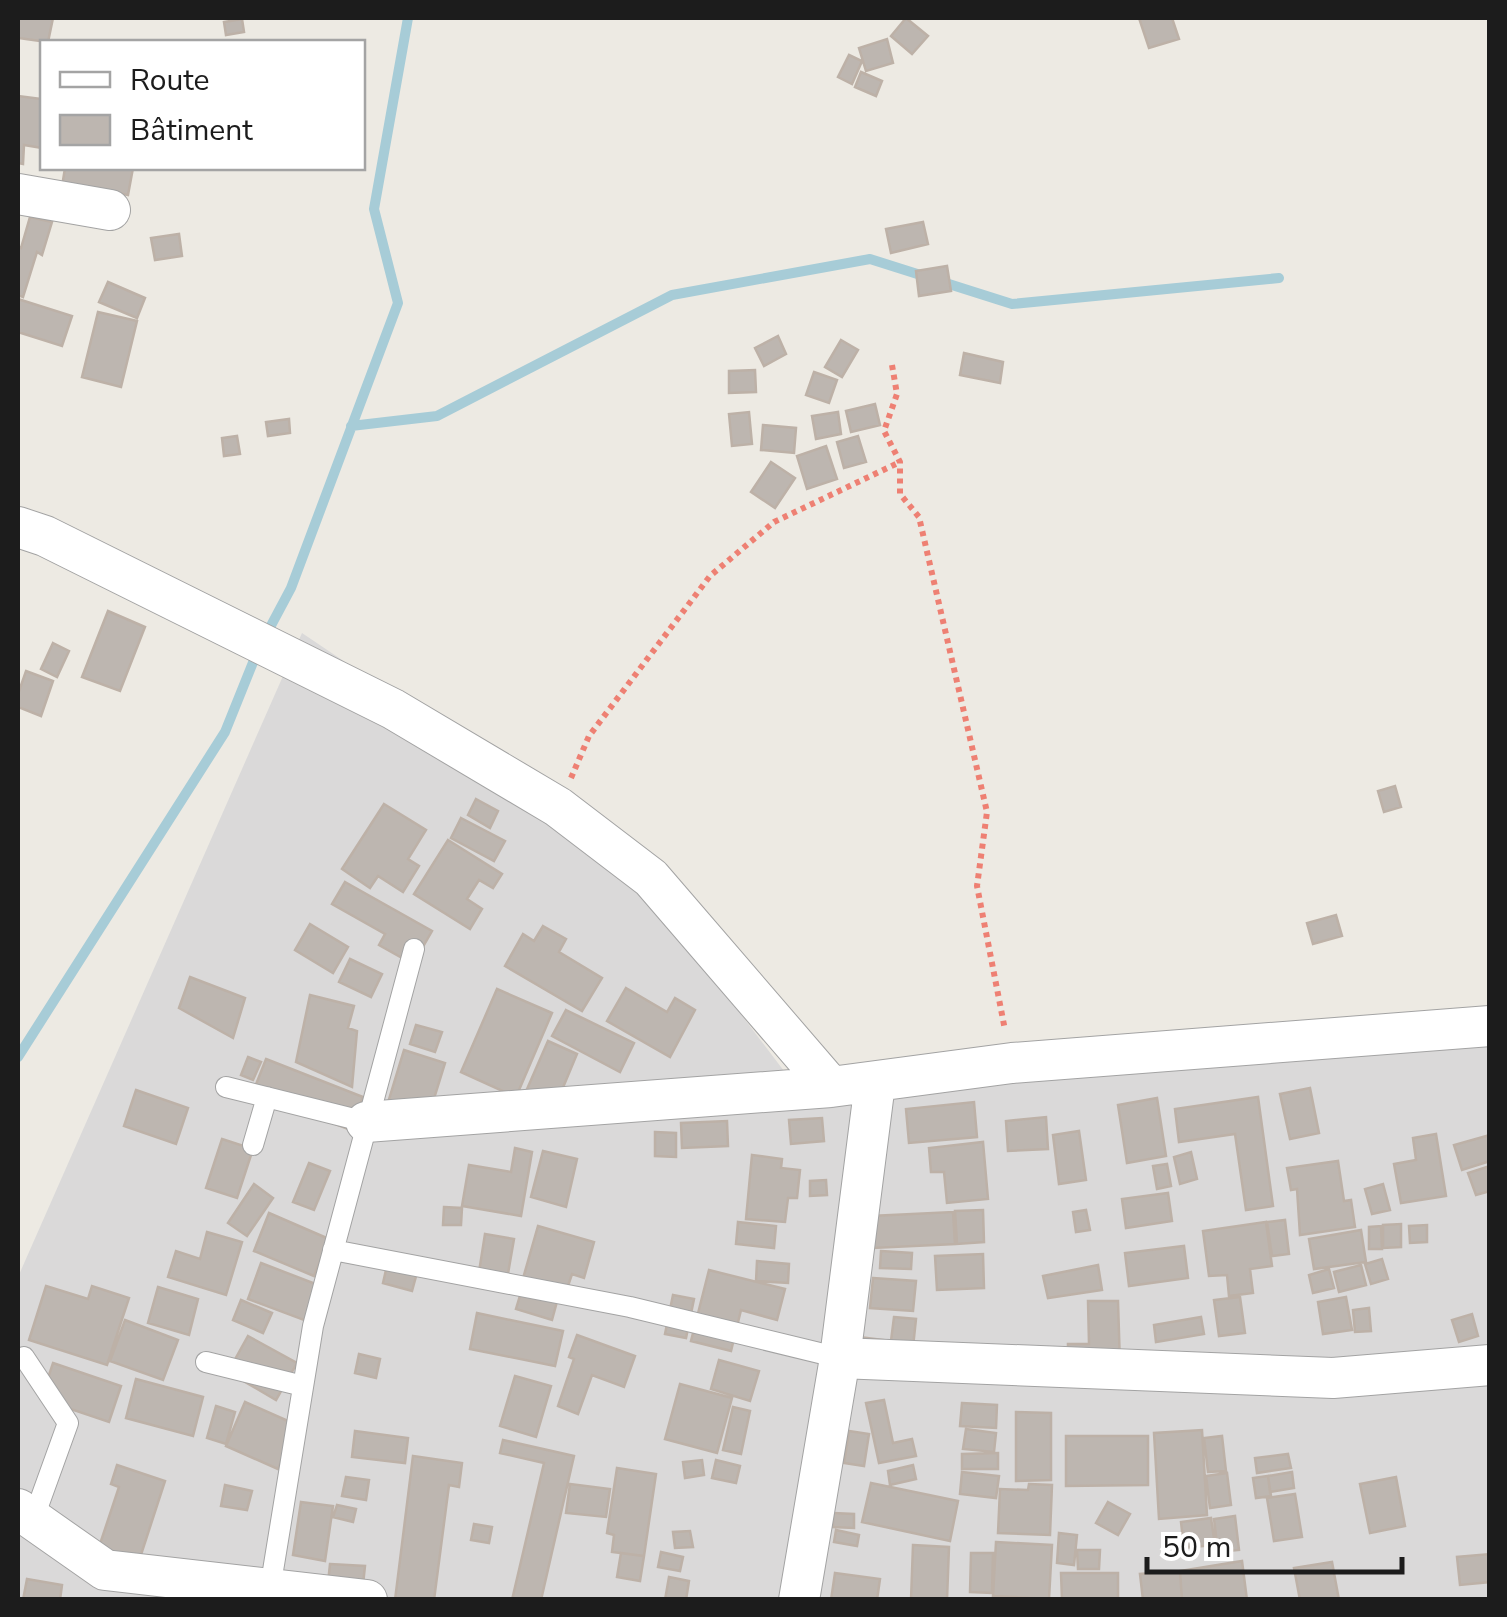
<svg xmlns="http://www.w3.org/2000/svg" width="1507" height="1617" viewBox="0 0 1507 1617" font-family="'Nunito Sans',sans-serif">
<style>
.residential{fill:#dad9d9}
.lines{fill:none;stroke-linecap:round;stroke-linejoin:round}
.stream{stroke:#a7ccd7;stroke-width:10}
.building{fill:#bdb6b0;stroke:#bdb1a7;stroke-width:2.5}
.lane-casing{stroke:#a3a3a3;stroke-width:22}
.street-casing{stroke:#a3a3a3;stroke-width:42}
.path{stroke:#ee8073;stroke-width:6;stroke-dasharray:5 5;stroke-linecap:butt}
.lane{stroke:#fff;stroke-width:20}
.street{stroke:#fff;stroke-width:40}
</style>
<rect width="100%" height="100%" fill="#edeae3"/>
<path class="residential" d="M302 633 609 840 787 1075 1489 1022V1599L18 1600V1277Z"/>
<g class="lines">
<path class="stream" d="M351 426 437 416 672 295 870 259 1012 304 1279 278
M266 635 291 588 398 303 374 209 408 18
M18 1057 225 732 258 650"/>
</g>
<path class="building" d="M18 18H53L48 42 18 38Z
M906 18 928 36 912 54 891 36Z
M1139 18H1172L1179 39 1149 48Z
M242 19 244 32 226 35 224 22Z
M887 39 893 63 866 71 859 48Z
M849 55 862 61 852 84 838 77Z
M861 72 882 81 876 96 855 87Z
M18 96 42 99V148L24 145 23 164 18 163Z
M65 168H133L128 195 109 191 61 193Z
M30 217 52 222 42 255 37 252 23 297 18 295V247L21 248Z
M923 222 928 244 891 253 886 229Z
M179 234 182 256 155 260 151 238Z
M947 266 951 291 919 296 916 271Z
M108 282 145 298 137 318 99 302Z
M18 299 72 316 62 346 18 332Z
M98 312 137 321 121 387 82 377Z
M778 336 786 354 764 366 755 348Z
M841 340 858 350 842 377 825 367Z
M964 353 1003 362 1000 383 960 375Z
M755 370 756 392 729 393V371Z
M814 372 837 380 829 403 806 395Z
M875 404 880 425 851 432 846 411Z
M749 412 752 444 732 446 729 414Z
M838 412 841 434 816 439 812 416Z
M289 419 290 433 268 436 266 422Z
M763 425 796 428 794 453 761 450Z
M237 436 240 454 224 456 222 438Z
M858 436 866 462 844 468 837 442Z
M826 446 837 479 807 489 797 456Z
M771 462 795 478 775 508 751 492Z
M108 611 145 627 120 691 82 677Z
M53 643 69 651 57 677 41 669Z
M26 671 53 681 41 716 18 707V694Z
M1395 786 1401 807 1384 812 1378 791Z
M476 799 498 811 490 828 468 815Z
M384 804 426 830 408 859 419 866 403 892 378 876 370 888 342 869Z
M461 818 505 841 494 861 451 838Z
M448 840 502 874 493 888 479 880 467 899 482 909 470 929 414 894Z
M345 882 432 931 413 964 379 945 385 934 332 904Z
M1336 915 1342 936 1313 944 1307 923Z
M310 924 348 947 333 973 295 950Z
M543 926 566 939 559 952 602 978 582 1011 505 966 523 934 534 941Z
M350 959 382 974 371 997 339 982Z
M190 977 245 998 233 1038 179 1008Z
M626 988 667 1012 675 998 695 1010 670 1057 607 1021Z
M497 989 552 1013 516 1097 461 1072Z
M310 995 354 1006 348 1028 357 1031 352 1087 296 1062Z
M566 1010 634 1043 620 1072 552 1036Z
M416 1025 442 1032 435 1052 410 1044Z
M548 1041 577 1054 554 1109 524 1096Z
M404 1050 445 1063 428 1118 387 1106Z
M248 1057 261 1062 253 1080 241 1075Z
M266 1059 363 1097 351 1130 253 1092Z
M1310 1088 1319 1133 1290 1139 1280 1094Z
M136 1090 188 1108 176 1144 124 1126Z
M1258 1097 1273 1206 1246 1210 1235 1134 1179 1142 1175 1109Z
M1157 1098 1166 1156 1127 1163 1118 1105Z
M974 1102 977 1137 909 1143 906 1109Z
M1046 1117 1048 1149 1008 1151 1006 1121Z
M822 1118 824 1141 791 1144 789 1120Z
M727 1121 728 1146 682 1148 681 1123Z
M1079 1131 1086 1180 1059 1184 1053 1135Z
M655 1132 676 1133V1157L655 1156Z
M1436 1134 1446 1196 1401 1203 1394 1164 1416 1160 1413 1138Z
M1490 1135V1161L1462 1170 1454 1145Z
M222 1139 253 1149 237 1198 206 1188Z
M983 1142 988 1199 947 1203 944 1172H931L929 1148Z
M515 1148 532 1152 521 1216 462 1206 469 1165 511 1172Z
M543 1151 577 1159 566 1207 531 1197Z
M1191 1152 1197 1179 1180 1184 1174 1157Z
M752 1155 782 1159 781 1168 800 1170 797 1198H788L785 1222 746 1219Z
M1338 1161 1344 1201 1351 1200 1355 1227 1300 1235 1297 1189 1291 1190 1287 1168Z
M309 1163 330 1171 314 1210 293 1202Z
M1167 1164 1171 1186 1157 1189 1153 1166Z
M1490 1166V1191L1476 1195 1468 1173Z
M826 1180 827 1195 810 1196V1181Z
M254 1184 273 1198 247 1236 228 1223Z
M1383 1184 1390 1210 1372 1214 1365 1189Z
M1168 1193 1172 1221 1126 1228 1122 1199Z
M444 1207 462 1208 461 1225H443Z
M983 1210 984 1242 957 1244 955 1211Z
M1086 1210 1090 1230 1076 1232 1073 1212Z
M953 1212 955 1244 873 1248 871 1216Z
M269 1213 329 1239 314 1276 254 1251Z
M1285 1220 1289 1254 1272 1256 1267 1222Z
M738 1222 776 1226 774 1248 736 1244Z
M1266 1222 1272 1266 1250 1269 1253 1293 1229 1296 1227 1275 1209 1276 1203 1231Z
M1401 1224V1247L1383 1248V1225Z
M1427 1225V1242L1410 1243 1409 1226Z
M538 1226 594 1242 584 1278 572 1274 565 1295 522 1282Z
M1381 1226 1382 1249H1369V1227Z
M1361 1230 1366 1262 1314 1269 1309 1239Z
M207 1232 242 1242 226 1295 168 1277 176 1251 200 1259Z
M485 1234 514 1239 505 1291 479 1272Z
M1184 1246 1188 1278 1129 1286 1125 1253Z
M881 1251 912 1253 911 1269 880 1268Z
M983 1254 984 1288 937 1290 935 1256Z
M1382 1259 1388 1279 1371 1284 1365 1264Z
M388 1261 418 1269 412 1291 383 1283Z
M757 1261 789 1264 788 1283 756 1281Z
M261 1263 326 1288 312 1323 248 1299Z
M1098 1265 1102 1290 1048 1298 1043 1276Z
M1361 1265 1366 1285 1339 1292 1334 1272Z
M1329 1269 1334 1288 1313 1293 1309 1275Z
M709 1270 785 1289 777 1320 741 1310 731 1351 691 1341Z
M873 1278 916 1281 913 1311 870 1308Z
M46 1286 88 1299 92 1286 129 1298 107 1365 29 1340Z
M158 1287 198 1299 189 1335 148 1323Z
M522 1289 558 1298 552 1320 516 1309Z
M673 1295 694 1299 686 1338 665 1334Z
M1240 1297 1245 1333 1219 1336 1214 1300Z
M1346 1297 1352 1330 1323 1334 1318 1302Z
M241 1300 272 1313 263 1333 233 1320Z
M1088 1301H1118L1120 1365 1068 1367V1344H1089Z
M1369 1308 1371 1331 1355 1332 1353 1310Z
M477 1313 563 1331 555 1366 470 1349Z
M1472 1314 1478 1336 1459 1342 1452 1320Z
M894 1317 916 1319 911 1366 859 1337 891 1341Z
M1201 1317 1204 1334 1156 1342 1154 1325Z
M125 1320 178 1340 163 1380 110 1361Z
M577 1335 635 1356 624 1387 592 1375 578 1414 558 1406 574 1359 569 1357Z
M248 1336 297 1363 276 1400 228 1372Z
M359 1354 380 1359 376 1378 355 1373Z
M719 1360 759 1371 750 1401 711 1389Z
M53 1363 121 1386 109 1422 41 1399Z
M515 1376 551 1386 536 1437 500 1426Z
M136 1379 203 1397 193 1436 126 1418Z
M680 1384 732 1398 717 1453 665 1439Z
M884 1400 893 1443 912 1439 916 1456 879 1463 866 1403Z
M245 1402 297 1425 278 1469 226 1446Z
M962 1403 997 1405 996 1428 960 1426Z
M216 1406 235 1412 226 1444 207 1438Z
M733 1407 750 1411 741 1454 723 1450Z
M1016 1412 1051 1413V1480L1016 1481Z
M966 1429 996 1433 994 1452 963 1449Z
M1202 1430 1207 1515 1159 1519 1154 1433Z
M355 1431 408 1438 405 1463 352 1457Z
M849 1431 869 1434 864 1466 844 1463Z
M1066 1436H1148V1485L1066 1486Z
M1222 1436 1226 1471 1208 1472 1204 1438Z
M503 1440 574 1456 541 1600H512L544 1463 500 1453Z
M998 1453V1469H962V1454Z
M1288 1454 1291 1468 1257 1473 1255 1458Z
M413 1456 462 1463 459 1487 449 1485 434 1600H395Z
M702 1460 704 1475 685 1478 683 1462Z
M716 1460 740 1466 736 1483 712 1478Z
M117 1465 165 1481 138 1564 98 1550 119 1487 111 1484Z
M913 1465 916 1479 890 1485 888 1471Z
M617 1468 656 1474 644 1556 612 1552 614 1535 607 1533Z
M962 1472 999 1476 996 1498 960 1494Z
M1292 1472 1294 1488 1270 1492 1268 1476Z
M1227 1473 1231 1505 1210 1508 1206 1476Z
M1268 1476 1271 1496 1256 1498 1253 1478Z
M346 1477 369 1480 366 1500 342 1496Z
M1396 1477 1405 1526 1370 1533 1360 1484Z
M871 1483 958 1501 950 1541 862 1522Z
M570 1484 610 1489 606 1517 566 1513Z
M1029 1484 1052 1485 1050 1535 998 1533 1000 1489 1028 1490Z
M225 1485 252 1491 247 1510 221 1506Z
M1295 1494 1302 1537 1274 1541 1267 1498Z
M301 1502 333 1506 325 1561 293 1555Z
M1108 1502 1130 1514 1118 1535 1096 1523Z
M337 1505 356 1509 353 1522 333 1517Z
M833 1513 854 1514V1528L833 1527Z
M1235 1516 1239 1550 1218 1552 1214 1519Z
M1211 1518 1215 1545 1184 1548 1181 1522Z
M474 1524 492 1527 489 1543 471 1540Z
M836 1530 859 1535 857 1546 834 1542Z
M690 1531 693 1547 675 1548 673 1532Z
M1059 1533 1077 1535 1074 1565 1057 1563Z
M996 1542 1052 1545 1049 1599 993 1596Z
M913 1545 949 1547 947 1600H911Z
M1077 1550H1100L1099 1569H1078Z
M661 1552 683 1557 680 1571 658 1567Z
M621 1553 644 1556 640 1581 617 1577Z
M971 1553H993L992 1593 970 1592Z
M1490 1554V1582L1460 1585 1457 1557Z
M1242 1561 1247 1600H1182L1180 1571Z
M1332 1562 1339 1600H1300L1294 1568Z
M330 1564 365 1566 362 1594 327 1592Z
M1180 1571 1182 1600H1143L1140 1574Z
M835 1573 880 1579 877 1600H831Z
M1061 1573H1118V1600H1062Z
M669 1577 689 1581 686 1600H665Z
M27 1579 62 1585 60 1600H23Z"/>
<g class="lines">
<defs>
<path id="lane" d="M226 1087 366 1122
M253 1145 267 1097
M333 1250 630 1307 840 1358
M24 1357 68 1423 33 1520
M206 1362 303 1386
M270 1589 313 1326 414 949"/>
<path id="street" d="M18 194 110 210
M18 527 45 536 393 709 558 807 651 878 831 1087
M366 1122 831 1087 1012 1063 1490 1026
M840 1358 1333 1378 1490 1365
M18 1509 105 1570 367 1600
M799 1600 840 1358 875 1083"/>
</defs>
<use href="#lane" class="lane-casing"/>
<use href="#street" class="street-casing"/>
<path class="path" d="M892 365 897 394 884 431 900 462V494L919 517 987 812 977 886 1005 1030
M571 778 589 736 710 576 774 522 900 462"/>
<use href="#lane" class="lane"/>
<use href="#street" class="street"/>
</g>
<rect width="1507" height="1617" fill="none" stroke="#1c1c1c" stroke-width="40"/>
<rect x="40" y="40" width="325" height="130" fill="#ffffff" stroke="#a4a4a4" stroke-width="2.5"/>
<rect x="60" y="72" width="50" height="15" fill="#ffffff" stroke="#a4a4a4" stroke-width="2.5"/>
<text x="130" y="90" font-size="30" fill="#1c1c1c">Route</text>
<rect x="60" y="115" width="50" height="30" fill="#bdb6b0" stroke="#a4a4a4" stroke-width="2.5"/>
<text x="130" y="140" font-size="30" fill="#1c1c1c">Bâtiment</text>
<path d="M1147 1557v15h255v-15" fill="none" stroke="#1c1c1c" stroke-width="5"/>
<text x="1162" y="1557" font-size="30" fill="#1c1c1c" stroke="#ffffff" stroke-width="8" paint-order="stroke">50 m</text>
</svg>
